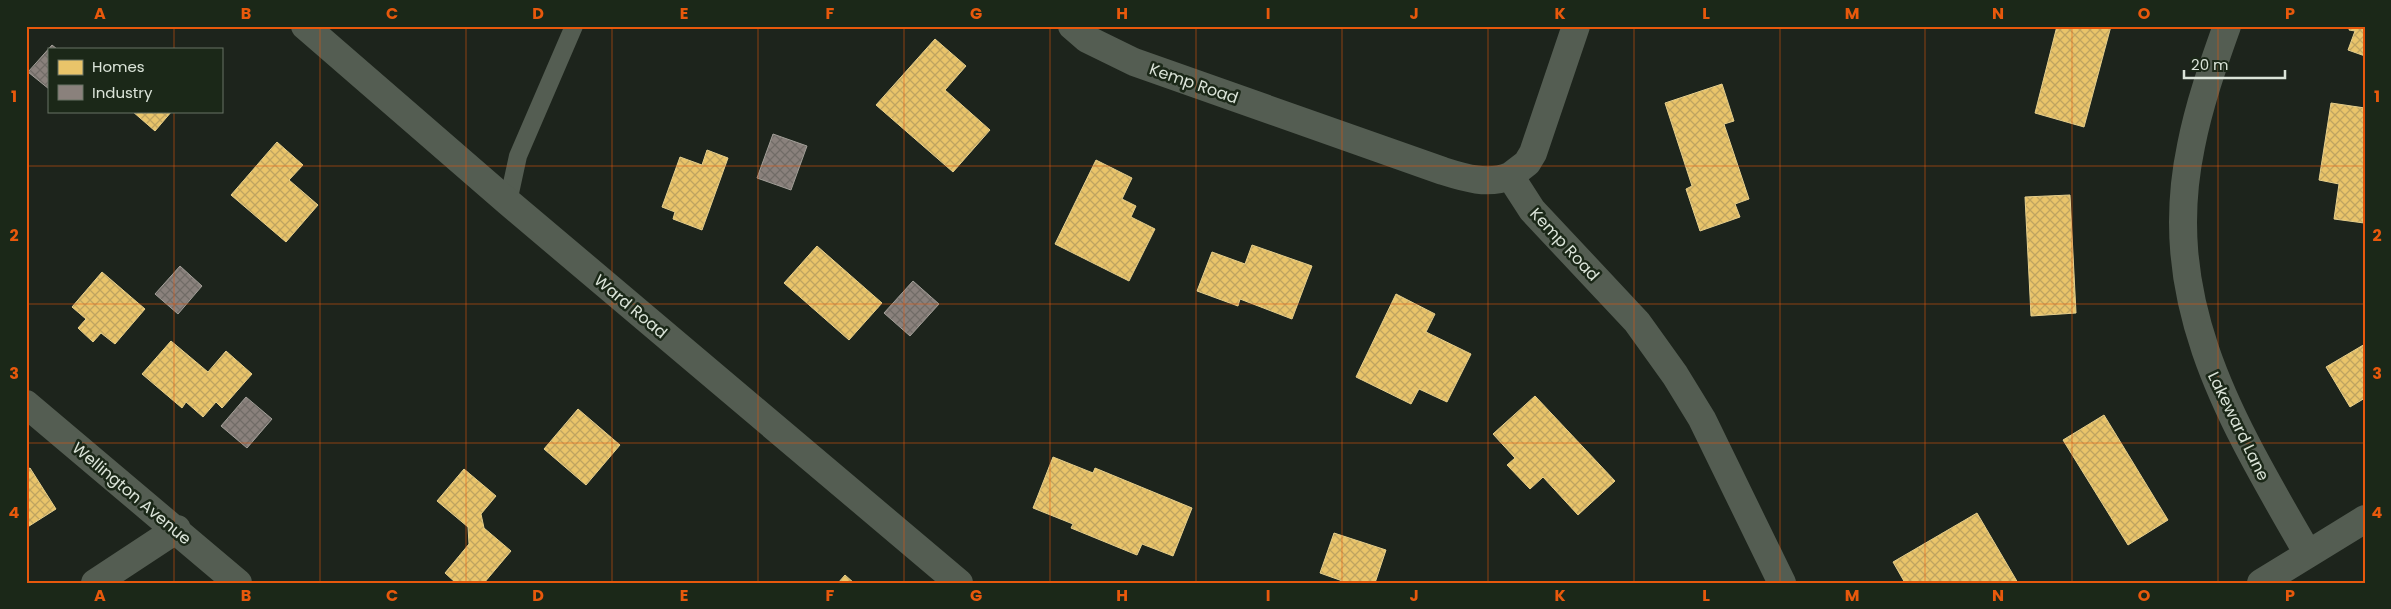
<svg xmlns="http://www.w3.org/2000/svg" width="2391" height="609" viewBox="0 0 2391 609" font-family="Poppins,sans-serif">
<style>
.homes{fill:url(#homes-cross-hatch);stroke:#e5ce8b}
.industry{fill:url(#industry-cross-hatch);stroke:#a29f98}
.lines{fill:none;stroke-linecap:round;stroke-linejoin:round}
.service{stroke:#545d52;stroke-width:18}
.minor{stroke:#545d52;stroke-width:28}
.grid{fill:none;stroke:#e8590c;stroke-width:1;stroke-opacity:0.55}
.labels{text-anchor:middle;stroke-width:5;stroke-linejoin:round;paint-order:stroke}
.street-label{font-size:16px;fill:#dbe4d9;stroke:#1b2818}
.neatline{fill:none;stroke:#e8590c;stroke-width:2}
.grid-label{font-size:16px;text-anchor:middle;font-weight:bold;fill:#e8590c}
</style>
<defs>
<pattern id="homes-cross-hatch" width="8" height="8" patternUnits="userSpaceOnUse" patternTransform="scale(1.25)"><rect width="8" height="8" fill="#e9c46a"/><path d="M0 0l8 8M0 8l8-8" fill="none" stroke="#bfa460"/></pattern>
<pattern id="industry-cross-hatch" width="8" height="8" patternUnits="userSpaceOnUse" patternTransform="scale(1.25)"><rect width="8" height="8" fill="#8a817c"/><path d="M0 0l8 8M0 8l8-8" fill="none" stroke="#716c67"/></pattern>
</defs>
<rect width="100%" height="100%" fill="#1d241c"/>
<path class="homes" d="M2057 26H2111L2084 127 2035 113Z
M2350 26H2365V56L2348 50 2355 31 2349 30Z
M935 39 966 66 945 90 990 130 953 172 876 105Z
M1722 84 1734 121 1724 124 1749 199 1735 204 1740 217 1700 231 1686 189 1692 186 1665 103Z
M2331 103 2365 108 2364 223 2334 219 2339 184 2319 180Z
M132 111H172L155 131Z
M277 142 303 165 289 180 318 205 286 242 231 195Z
M707 150 728 158 702 230 673 219 675 212 662 207 680 157 702 165Z
M1096 160 1132 178 1122 199 1136 206 1131 217 1155 229 1129 281 1055 244Z
M2070 195 2076 313 2031 316 2025 197Z
M1252 245 1312 266 1292 319 1240 299 1238 306 1197 291 1212 252 1245 264Z
M817 246 882 303 849 340 784 283Z
M102 272 145 309 115 344 101 333 93 342 78 328 86 319 72 307Z
M1396 294 1435 314 1426 332 1471 354 1447 402 1419 389 1411 404 1356 377Z
M171 341 208 372 226 351 252 374 222 408 216 402 203 417 186 402 182 408 142 374Z
M2365 344V398L2350 407 2326 367Z
M1535 396 1615 481 1578 515 1543 477 1530 489 1507 465 1515 458 1493 434Z
M578 409 620 445 586 485 544 449Z
M2104 415 2168 520 2128 545 2063 440Z
M1053 457 1093 473 1095 468 1192 508 1173 556 1142 544 1137 555 1071 528 1073 524 1033 508Z
M30 468 56 509 26 528V470Z
M464 469 496 496 481 514 484 528 511 551 484 583H456L445 573 469 544 468 527 437 501Z
M1977 513 2018 583H1905L1893 562Z
M1334 533 1386 550 1375 583H1348L1320 573Z
M845 575 854 583H838Z"/>
<path class="industry" d="M52 45 57 49H49V89L28 72Z
M773 134 807 146 791 190 757 178Z
M180 266 202 286 178 314 155 294Z
M913 281 939 304 910 336 884 313Z
M246 397 272 419 247 448 221 426Z"/>
<g class="lines">
<path class="service" d="M508 202 518 156 574 26"/>
<path class="minor" d="M305 26 508 202 959 583
M1072 26 1087 39 1134 62 1443 171C1465 178 1488 185 1510 176L1532 210 1637 322 1675 375 1702 419 1782 583
M2227 26C2213 65 2199 105 2191 146 2158 304 2233 423 2308 554
M1510 176 1527 163 1533 153 1576 26
M26 404 238 583
M95 583 177 529
M2261 583 2365 519"/>
</g>
<path class="grid" d="M174 26V49M320 26V583M466 26V583M612 26V583M758 26V583M904 26V583M1050 26V583M1196 26V583M1342 26V583M1488 26V583M1634 26V583M1780 26V583M1925 26V583M2072 26V583M2218 26V583M174 111V583M26 166H2365M26 304H2365M26 443H2365"/>
<g class="labels">
<g class="street-label">
<text transform="translate(1194 83) rotate(19)" y="6">Kemp Road</text>
<text transform="translate(1565 244) rotate(47)" y="6">Kemp Road</text>
<text transform="translate(631 306) rotate(40)" y="6">Ward Road</text>
<text transform="translate(2239 426) rotate(64)" y="6">Lakeward Lane</text>
<text transform="translate(132 493) rotate(40)" y="6">Wellington Avenue</text>
</g>
</g>
<rect width="2391" height="609" fill="none" stroke="#1b2818" stroke-width="55"/>
<rect x="48" y="48" width="175" height="65" fill="#1b2818" stroke="#687365"/>
<rect x="58" y="60" width="25" height="15" fill="#e9c46a" stroke="#687365"/>
<text x="92" y="72" font-size="15" fill="#dbe4d9">Homes</text>
<rect x="58" y="85" width="25" height="15" fill="#8a817c" stroke="#687365"/>
<text x="92" y="98" font-size="15" fill="#dbe4d9">Industry</text>
<path d="M2184 70v8h101v-8" fill="none" stroke="#dbe4d9" stroke-width="2.5"/>
<text x="2191" y="70" font-size="15" fill="#dbe4d9" stroke="#1b2818" stroke-width="4" paint-order="stroke">20 m</text>
<rect x="28" y="28" width="2336" height="554" class="neatline"/>
<g class="grid-label">
<text x="100" y="19">A</text>
<text x="246" y="19">B</text>
<text x="392" y="19">C</text>
<text x="538" y="19">D</text>
<text x="684" y="19">E</text>
<text x="830" y="19">F</text>
<text x="976" y="19">G</text>
<text x="1122" y="19">H</text>
<text x="1268" y="19">I</text>
<text x="1414" y="19">J</text>
<text x="1560" y="19">K</text>
<text x="1706" y="19">L</text>
<text x="1852" y="19">M</text>
<text x="1998" y="19">N</text>
<text x="2144" y="19">O</text>
<text x="2290" y="19">P</text>
<text x="14" y="102">1</text>
<text x="2377" y="102">1</text>
<text x="14" y="241">2</text>
<text x="2377" y="241">2</text>
<text x="14" y="379">3</text>
<text x="2377" y="379">3</text>
<text x="14" y="518">4</text>
<text x="2377" y="518">4</text>
<text x="100" y="601">A</text>
<text x="246" y="601">B</text>
<text x="392" y="601">C</text>
<text x="538" y="601">D</text>
<text x="684" y="601">E</text>
<text x="830" y="601">F</text>
<text x="976" y="601">G</text>
<text x="1122" y="601">H</text>
<text x="1268" y="601">I</text>
<text x="1414" y="601">J</text>
<text x="1560" y="601">K</text>
<text x="1706" y="601">L</text>
<text x="1852" y="601">M</text>
<text x="1998" y="601">N</text>
<text x="2144" y="601">O</text>
<text x="2290" y="601">P</text>
</g>
</svg>
